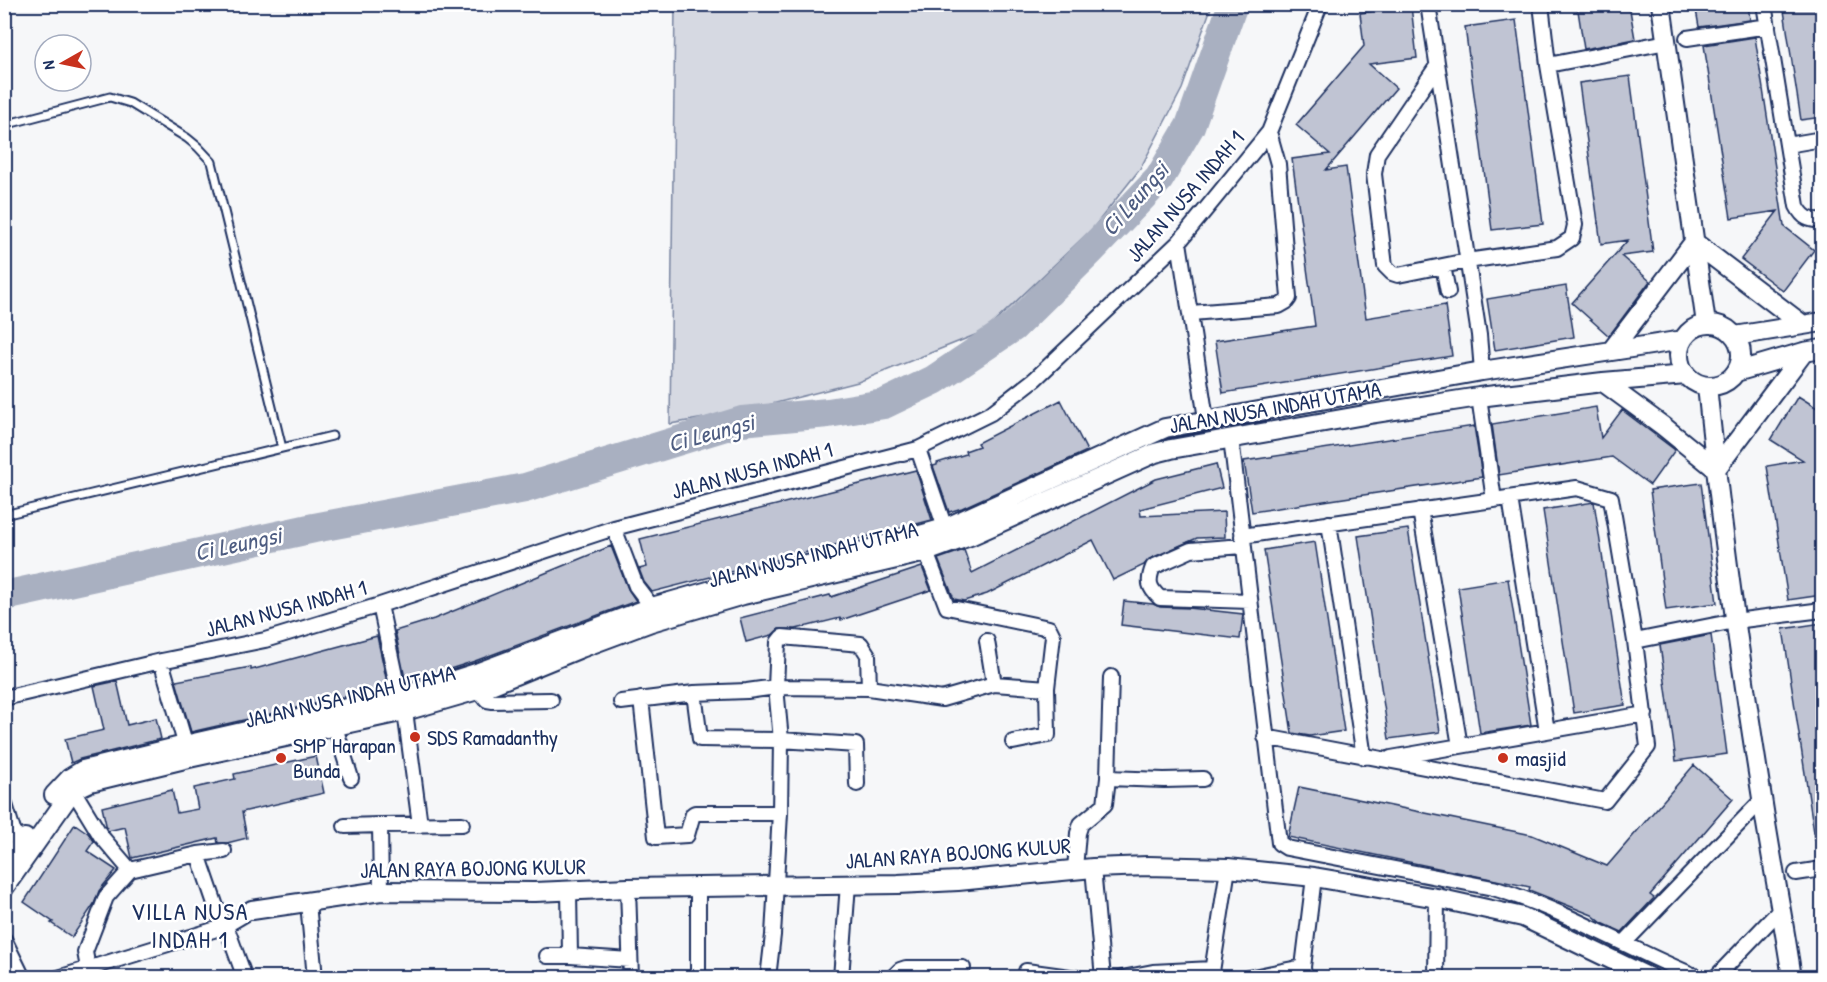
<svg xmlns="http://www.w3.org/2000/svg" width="1827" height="982" viewBox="0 0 1827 982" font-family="'Patrick Hand',sans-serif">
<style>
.green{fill:#d6d9e2;stroke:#7884a0;stroke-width:1.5}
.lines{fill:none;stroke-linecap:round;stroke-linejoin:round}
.river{stroke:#a9b0c1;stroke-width:30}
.building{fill:#c0c4d3;stroke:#1b2f5e;stroke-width:1.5}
.lane-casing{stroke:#1b2f5e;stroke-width:11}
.street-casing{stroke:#1b2f5e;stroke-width:18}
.secondary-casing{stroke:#1b2f5e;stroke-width:22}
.lane{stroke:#fff;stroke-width:7}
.street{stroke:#fff;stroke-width:14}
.secondary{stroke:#fff;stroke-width:18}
.poi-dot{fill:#c8321e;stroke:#fff;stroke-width:2}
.labels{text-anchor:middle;stroke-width:5;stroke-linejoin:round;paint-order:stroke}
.street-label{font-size:22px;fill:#1b2f5e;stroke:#fff}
.poi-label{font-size:22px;fill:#1b2f5e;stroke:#fff;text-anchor:start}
.water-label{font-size:24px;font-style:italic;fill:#4d5c81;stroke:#fff}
.neighbourhood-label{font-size:24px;letter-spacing:1.5px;fill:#1b2f5e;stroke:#fff}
</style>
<rect width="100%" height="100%" fill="#f6f7f9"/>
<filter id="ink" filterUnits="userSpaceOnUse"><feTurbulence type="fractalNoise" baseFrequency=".0167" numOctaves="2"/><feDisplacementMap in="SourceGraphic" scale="12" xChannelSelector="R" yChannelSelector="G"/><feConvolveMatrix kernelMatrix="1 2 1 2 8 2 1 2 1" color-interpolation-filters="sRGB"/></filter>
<g filter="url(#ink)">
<path class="green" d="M675 5V4L1212 5 1182 89 1140 169 1093 228 985 331 858 382 744 411 670 424Z"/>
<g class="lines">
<path class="river" d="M4 596 314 528 525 488 742 421 828 413 884 404 934 380 1013 327 1090 251 1159 179 1190 126 1233 4"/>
</g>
<path class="building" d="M1577 4H1629L1635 39 1584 49Z
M1695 4H1748L1750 20 1699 27Z
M1783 4H1822V117L1801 120Z
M1411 6 1417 58 1369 64 1396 88 1326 170 1346 167 1366 318 1445 305 1452 356 1223 393 1215 341 1315 326 1292 159 1330 154 1296 125 1364 46 1360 13Z
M1516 20 1543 224 1492 230 1465 27Z
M1755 37 1784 226 1814 250 1783 291 1741 259 1778 211 1731 218 1704 45Z
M1630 76 1653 252 1621 256 1650 281 1609 336 1572 303 1628 240 1601 244 1579 83Z
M1566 286 1574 337 1495 350 1487 299Z
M1798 396 1822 411V455L1819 461 1822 488V595L1788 600 1767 466 1803 460 1771 440Z
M1061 400 1087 451 962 508 949 512 933 466 937 465V463L966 454 965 451 979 446 977 443Z
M1596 407 1601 438 1622 410 1675 450 1650 485 1612 457 1499 475 1492 424Z
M1474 426 1482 477 1252 512 1244 461Z
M1216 464 1222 488 1140 509 1141 516 1224 512 1225 537 1197 538 1149 559 1144 565 1113 580 1093 540 987 594 964 601 954 599 938 559 964 550 972 573 1156 479Z
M916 470 932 520 652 592 644 582 639 569 647 567 640 539Z
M1701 483 1717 603 1666 610 1650 490Z
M1594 502 1625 705 1574 713 1543 510Z
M1408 529 1440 732 1389 739 1358 536Z
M1315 542 1344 731 1310 736 1292 733 1264 550Z
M611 546 628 589 636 601 475 661 406 683 395 631 434 619Z
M922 567 931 590 841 620 840 618 796 629H779L772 635 746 642 740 618 830 595 831 597Z
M1508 579 1531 725 1480 733 1458 587Z
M1124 601 1153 604 1160 607 1189 608 1243 614 1240 639 1121 625Z
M1822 623V838L1815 839 1783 629Z
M1711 635 1727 754 1676 761 1660 645Z
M377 636 388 687 191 732 176 681 251 667V670Z
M117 681 127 725 156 718 161 739 80 759 71 763 65 739 104 730 94 686Z
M316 756 324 793 242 812 247 838 227 843H218L217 838 132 858 125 827 108 831 107 829 102 807 172 790 177 813 198 809 194 788 235 779 234 774Z
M1694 765 1733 799 1650 895 1654 898 1622 932 1602 923 1592 915 1529 890 1530 887 1288 837 1299 787 1532 835 1607 866Z
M75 824 88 833 94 841 87 851 116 870 99 891 94 904 72 937 51 923 53 922 24 902Z"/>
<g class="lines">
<defs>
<path id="lane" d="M4 125 110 97 130 103 187 138 198 147 212 162 282 448
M4 515 332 436"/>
<path id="street" d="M1428 4 1479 335 1482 371
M1764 4 1797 206C1803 218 1810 221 1822 220
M1687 38 1768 26
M1548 65 1667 42
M1437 66 1377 154 1374 174 1385 266 1392 273 1398 275 1467 261 1557 248 1572 238 1575 225 1548 65 1541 4
M1787 145 1822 139
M1179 242 1206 419
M1443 266 1448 292
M1191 313 1279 306 1286 302 1289 298 1278 164 1269 132
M1479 397 1494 500
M1231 438 1279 843 1287 848 1493 888C1566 910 1630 950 1700 978
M918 449 945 528
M1510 498 1547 731
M1420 510 1460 746
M1329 523 1364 757
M614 528 636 586 652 607
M1242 536 1577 488 1611 498 1635 641 1648 747 1605 801 1265 737
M1243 546 1191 550 1153 567C1147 582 1149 588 1160 598L1250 601
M380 605 399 695
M987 641 994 684
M1635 641 1735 621 1822 610
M161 661 188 753
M481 689 482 694 487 700 493 701 551 700
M694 693 700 739 781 740 856 745 857 784
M4 698 161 661 265 640 380 605 614 528 918 449 991 413 1035 379 1179 242 1269 132 1318 10 1319 4
M641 699 656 837 687 835 693 814 695 813H780
M621 702 694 693 747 691 776 687 869 688 942 699 994 684 1047 688 1053 636 1049 628 947 607 926 552
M405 711 420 825
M335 727 351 778
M1013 742 1048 735 1047 688
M1391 758 1645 714
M1108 778 1164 780 1203 779
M73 790 101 836 130 870
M4 801 18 847
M345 826 380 825
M198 854 224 851
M1093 868 1103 978
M1075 869 1078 833 1081 824 1105 804 1108 778 1111 677
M1796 873 1822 869
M698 887V978
M628 888 631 978
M381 891 380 825 462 824
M308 903 315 978
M226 926 245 978
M4 939 23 978
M1624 943 1762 800
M547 956H570L569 890
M570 956 630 960
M1303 967 1314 877
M88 968 85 952 106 897 130 870 198 854 223 927
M1026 971 1077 978
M58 978 223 927 252 910
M768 978 773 935 780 813 781 740 776 687 778 642 782 637 861 644 868 655 869 688
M841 978 848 884
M892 978 900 970 906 968H963
M1122 978 1153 972 1212 969
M1211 978 1228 868
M1248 978 1303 967 1304 978
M1436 978 1437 898
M1715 978 1781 909"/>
<path id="secondary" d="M1661 4 1706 324
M1679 355a31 31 0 1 1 62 0a31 31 0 1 1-62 0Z
M1735 336 1822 322
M1611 351 1694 242 1803 325
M1736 372 1804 352 1822 349
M1603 382 1663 426 1716 469 1804 352
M1707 386C1721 524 1740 661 1762 798 1771 858 1783 917 1792 978
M54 795 70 778 83 770 185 745 417 692 479 672 652 607 754 578 860 552 945 528 1165 428 1482 371 1683 340
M4 865 25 838
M4 888 73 790 90 782 189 758 405 711 481 689 581 648 651 622 743 595 926 552 970 536 1155 453 1171 449 1370 414 1479 397 1603 382 1686 375
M252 910 381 891 535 892 628 888 898 884 958 881 1093 868 1148 866 1228 868 1314 877 1437 898 1523 917 1650 978"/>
</defs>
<use href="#lane" class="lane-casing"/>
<use href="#street" class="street-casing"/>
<use href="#secondary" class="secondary-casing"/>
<use href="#lane" class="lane"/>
<use href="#street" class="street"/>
<use href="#secondary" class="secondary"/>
</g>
</g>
<g class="poi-dot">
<circle cx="415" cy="737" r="6"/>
<circle cx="281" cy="758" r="6"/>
<circle cx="1503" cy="758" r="6"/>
</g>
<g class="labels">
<g class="street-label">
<text transform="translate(1185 196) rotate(-49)" y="8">JALAN NUSA INDAH 1</text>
<text transform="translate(1275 407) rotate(-10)" y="8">JALAN NUSA INDAH UTAMA</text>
<text transform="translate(752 470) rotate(-15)" y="8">JALAN NUSA INDAH 1</text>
<text transform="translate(813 554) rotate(-14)" y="8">JALAN NUSA INDAH UTAMA</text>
<text transform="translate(286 608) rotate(-15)" y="8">JALAN NUSA INDAH 1</text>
<text transform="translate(350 696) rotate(-13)" y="8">JALAN NUSA INDAH UTAMA</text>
<text transform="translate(958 853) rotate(-4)" y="8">JALAN RAYA BOJONG KULUR</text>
<text transform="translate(473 868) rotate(-1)" y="8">JALAN RAYA BOJONG KULUR</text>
</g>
<g class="poi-label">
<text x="427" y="745">SDS Ramadanthy</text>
<text x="293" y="753">SMP Harapan<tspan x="293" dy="25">Bunda</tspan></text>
<text x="1515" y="766">masjid</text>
</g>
<g class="water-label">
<text transform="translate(1135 199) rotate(-49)" y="8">Ci Leungsi</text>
<text transform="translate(711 433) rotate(-15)" y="8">Ci Leungsi</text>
<text transform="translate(238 544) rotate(-12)" y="8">Ci Leungsi</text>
</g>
<g class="neighbourhood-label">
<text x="190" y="920">VILLA NUSA<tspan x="190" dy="28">INDAH 1</tspan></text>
</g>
</g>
<rect width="1827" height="982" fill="none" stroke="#fff" stroke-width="24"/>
<rect x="12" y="12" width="1803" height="958" fill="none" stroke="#1b2f5e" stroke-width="2" filter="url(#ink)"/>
<g transform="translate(63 63) rotate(261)"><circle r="28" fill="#ffffff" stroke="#a4acbf" stroke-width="1.5"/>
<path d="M0-4.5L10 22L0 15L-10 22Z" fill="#c8321e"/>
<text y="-9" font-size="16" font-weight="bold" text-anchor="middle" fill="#1b2f5e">N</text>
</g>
</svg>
